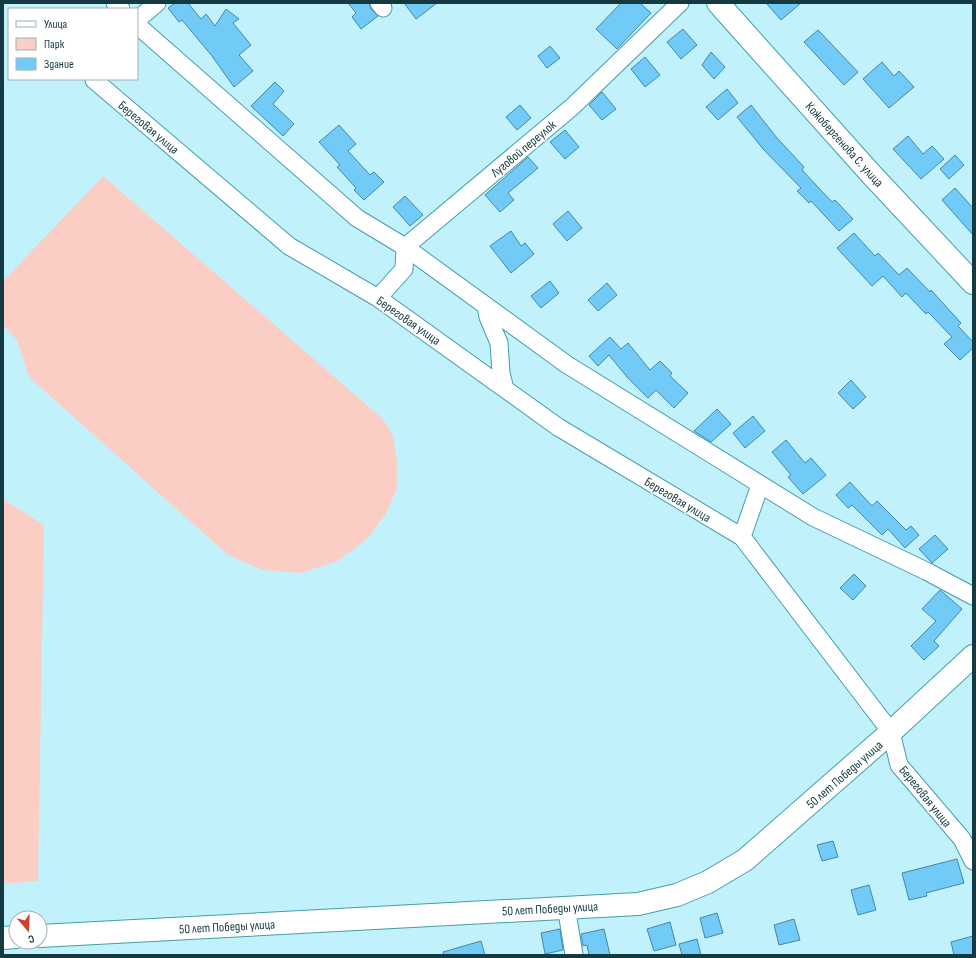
<svg xmlns="http://www.w3.org/2000/svg" width="976" height="958" viewBox="0 0 976 958" font-family="'Sofia Sans Condensed',sans-serif">
<style>
.green{fill:#fbcec5}
.building{fill:#72caf6;stroke:#4388a9}
.lines{fill:none;stroke-linecap:round;stroke-linejoin:round}
.street-casing{stroke:#469cac;stroke-width:19}
.secondary-casing{stroke:#469cac;stroke-width:24}
.street{stroke:#fff;stroke-width:17}
.secondary{stroke:#fff;stroke-width:22}
.labels{text-anchor:middle;stroke-width:3;stroke-linejoin:round;paint-order:stroke}
.street-label{font-size:13px;fill:#153940;stroke:#fff}
</style>
<rect width="100%" height="100%" fill="#c1f2fc"/>
<path class="green" d="M103 176 383 419 393 436 397 461V488L386 514 367 539 338 561 301 573 262 570 228 555 29 377 17 340 3 325V281Z
M3 499 44 525 38 881 3 884Z"/>
<path class="building" d="M175 3H188L201 19 206 14 215 26 226 9 239 19 233 23 251 45 239 55 253 71 234 87 212 56 182 20 179 22 168 8Z
M348 3H369L371 9 378 16 361 29 352 17 356 13Z
M404 3H437L416 19Z
M621 3H640L651 13 617 49 596 29Z
M766 3H801L781 20Z
M683 29 697 45 681 59 667 42Z
M818 30 858 72 844 85 804 42Z
M550 46 560 58 547 68 538 56Z
M711 52 725 67 714 79 702 65Z
M645 57 660 75 645 87 631 69Z
M882 62 894 76 899 71 914 87 889 108 863 79Z
M275 82 284 91 273 104 294 124 283 136 251 106Z
M727 89 738 103 718 120 706 107Z
M602 92 616 109 602 120 589 105Z
M520 105 531 118 517 130 506 117Z
M751 105 777 138 804 167 802 170 832 202 835 200 853 219 839 231 811 201 809 203 797 191 801 188 764 150 737 117Z
M339 125 356 144 348 151 370 175 374 172 384 182 364 200 354 190 356 188 337 167 340 165 319 142Z
M565 130 579 147 565 159 550 142Z
M908 136 923 154 932 146 944 159 921 179 893 149Z
M955 155 964 165 949 179 940 169Z
M528 157 538 168 508 193 514 200 500 212 485 195Z
M955 188 973 208V235L942 200Z
M405 196 423 215 410 226 393 207Z
M568 211 582 228 567 241 553 224Z
M511 231 521 246 525 243 534 254 511 273 490 246Z
M854 233 875 256 878 253 899 275 907 268 930 292 931 290 961 323 958 326 973 342V348L960 360 944 344 952 337 928 312 926 314 906 293 902 297 883 276 872 286 837 248Z
M550 281 559 293 541 308 531 296Z
M607 283 617 295 598 311 588 300Z
M610 337 621 349 628 343 650 370 660 361 672 373 670 376 688 393 674 408 656 390 648 398 627 377 609 355 598 366 589 356Z
M851 380 866 397 853 409 838 393Z
M717 409 731 424 711 442 694 431Z
M753 416 765 431 745 448 733 433Z
M786 440 805 463 811 458 826 475 803 494 788 477 791 475 772 452Z
M850 482 872 506 877 501 906 530 911 526 919 535 905 548 888 529 882 535 852 505 848 508 836 495Z
M935 535 948 549 932 563 919 549Z
M854 574 866 586 853 600 840 588Z
M940 590 962 609 934 641 939 646 924 660 911 646 936 621 922 609Z
M833 841 838 857 822 861 817 845Z
M957 859 964 883 926 893 927 896 909 900 902 873Z
M869 885 876 910 858 915 851 890Z
M717 913 723 933 705 938 700 918Z
M794 919 800 940 779 945 774 925Z
M670 922 676 945 654 951 647 929Z
M560 929 563 950 545 954 541 933Z
M604 929 610 955H589L587 945 583 946 581 934Z
M973 936V955H954L951 942Z
M697 939 701 955H682L679 944Z
M481 941 485 955H444L443 952Z"/>
<g class="lines">
<defs>
<path id="street" d="M115 3 121 9
M379 3 383 8
M137 20 157 3
M137 25 357 218 405 247 566 364 813 517 926 571 973 596
M95 79 94 80 289 246 378 298 558 427 742 537
M378 298 404 269 405 247 572 107 680 3
M486 306 488 317 499 343 501 373 505 389
M760 485 742 537 891 732 899 765 962 839 973 861
M566 906 574 955"/>
<path id="secondary" d="M718 3 871 174 973 283
M40 936 638 904 677 895 708 882 745 860 891 732 973 656
M3 938 16 937"/>
</defs>
<use href="#street" class="street-casing"/>
<use href="#secondary" class="secondary-casing"/>
<use href="#street" class="street"/>
<use href="#secondary" class="secondary"/>
</g>
<g class="labels">
<g class="street-label">
<text transform="translate(149 127) rotate(40)" y="5">Береговая улица</text>
<text transform="translate(845 144) rotate(48)" y="5">Кожобергенова С. улица</text>
<text transform="translate(523 148) rotate(-40)" y="5">Луговой переулок</text>
<text transform="translate(409 320) rotate(35)" y="5">Береговая улица</text>
<text transform="translate(678 499) rotate(31)" y="5">Береговая улица</text>
<text transform="translate(844 774) rotate(-41)" y="5">50 лет Победы улица</text>
<text transform="translate(926 796) rotate(51)" y="5">Береговая улица</text>
<text transform="translate(550 908) rotate(-3)" y="5">50 лет Победы улица</text>
<text transform="translate(227 926) rotate(-3)" y="5">50 лет Победы улица</text>
</g>
</g>
<rect width="976" height="958" fill="none" stroke="#153940" stroke-width="8"/>
<rect x="8" y="8" width="130" height="72" fill="#ffffff" stroke="#a1b0b3"/>
<rect x="16" y="21" width="20" height="6" fill="#ffffff" stroke="#a1b0b3"/>
<text x="44" y="28" font-size="12" fill="#153940">Улица</text>
<rect x="16" y="38" width="20" height="12" fill="#fbcec5" stroke="#a1b0b3"/>
<text x="44" y="48" font-size="12" fill="#153940">Парк</text>
<rect x="16" y="58" width="20" height="12" fill="#72caf6" stroke="#a1b0b3"/>
<text x="44" y="68" font-size="12" fill="#153940">Здание</text>
<g transform="translate(28 930) rotate(161)"><circle r="19" fill="#ffffff" stroke="#a1b0b3"/>
<path d="M0-3L7 15L0 10L-7 15Z" fill="#cf432d"/>
<text y="-6" font-size="11" font-weight="bold" text-anchor="middle" fill="#153940">С</text>
</g>
</svg>
